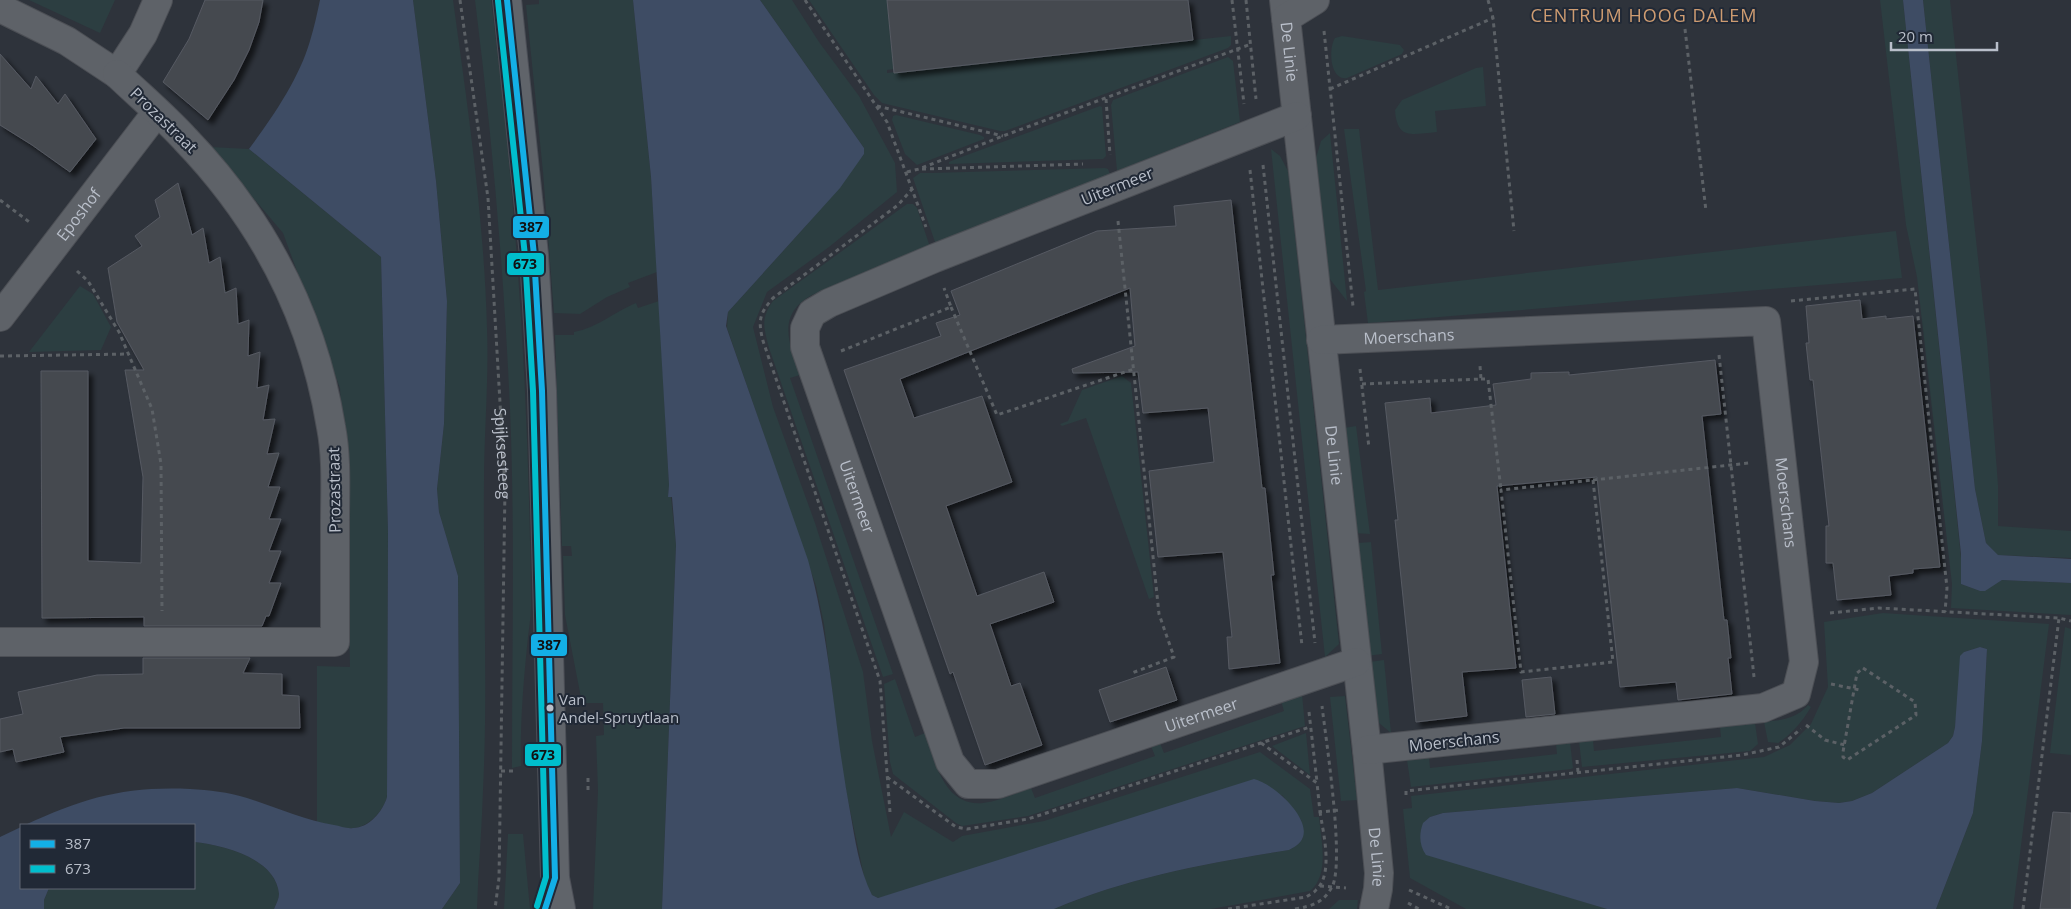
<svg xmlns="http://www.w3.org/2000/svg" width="2071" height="909" viewBox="0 0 2071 909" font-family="'Open Sans',sans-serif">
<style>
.green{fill:#2c3e41}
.water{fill:#3e4c64}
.building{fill:#454950;stroke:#565a62;filter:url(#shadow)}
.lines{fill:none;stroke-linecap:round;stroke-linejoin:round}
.minor-casing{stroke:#4c4f55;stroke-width:30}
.major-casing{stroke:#4c4f57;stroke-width:30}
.path{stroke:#5c6166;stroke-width:3;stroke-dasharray:4 4;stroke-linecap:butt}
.minor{stroke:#5e6268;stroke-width:28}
.major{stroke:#60646a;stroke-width:28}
.bus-1-casing{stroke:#212936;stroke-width:10}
.bus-2-casing{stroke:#212936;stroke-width:10}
.bus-1{stroke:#13afe6;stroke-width:6}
.bus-2{stroke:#00becd;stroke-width:6}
.bus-dot{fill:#b9bfca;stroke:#212936;stroke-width:2}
.labels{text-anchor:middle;stroke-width:4;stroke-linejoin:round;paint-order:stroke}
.bus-label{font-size:15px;fill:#b9bfca;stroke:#212936;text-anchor:start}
.street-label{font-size:16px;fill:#b9bfca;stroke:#212936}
.neighbourhood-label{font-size:18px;letter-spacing:1px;fill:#ce9c71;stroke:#212936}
.line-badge{stroke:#212936;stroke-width:2}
.pale-badge-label{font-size:14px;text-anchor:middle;font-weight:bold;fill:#111}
</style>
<defs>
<filter id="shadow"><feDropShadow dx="4.5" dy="4.5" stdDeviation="2.5" flood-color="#0009"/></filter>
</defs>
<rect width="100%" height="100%" fill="#2e333b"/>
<path class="green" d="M29 0H115L100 33Z
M413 0H453C468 109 484 218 487 328 489 379 484 432 484 483 483 586 488 688 483 790 482 830 478 869 477 909H442L460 883 458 576 439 512 437 489 444 424 447 301 436 181Z
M475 0H491C517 201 529 402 531 605 531 619 528 633 527 647 523 686 520 727 521 766L512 768C512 649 515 528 510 409 504 272 492 136 475 0Z
M539 0H633L651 177 657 272 628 283 630 287 607 297 580 314 554 313 543 172 526 5 539 4Z
M760 0H792L819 42 859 96 895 163 897 192 829 247 767 292 753 327 773 407 815 523 863 672 872 741 891 837 904 812 953 842 962 836 1044 821 1260 752 1310 789 1314 817H1319C1321 839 1330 875 1310 891L1211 909H1054C1130 877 1209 863 1289 850L1297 845 1303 838 1301 820 1282 795 878 898 872 895 865 881 842 772 824 624 816 586 727 328 728 312 803 229 864 154V148Z
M809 0H887L894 69 887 70V73L1231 36V45L1228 48 1005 131H1000L882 103 874 95Z
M1880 0H1903L1961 558V584L1980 591 1985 590 2002 580 2071 583V615L1951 608 1952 584 1917 277 1906 225Z
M1923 0H1950L1987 341 1998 485V526L2071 531V558L1997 555 1986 543 1975 489Z
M1342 36 1400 45 1404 50 1402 54 1347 78C1330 81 1328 49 1335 38Z
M1228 57 1233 61 1240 122 1117 171 1111 105 1113 100Z
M1483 67 1486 106 1435 111 1437 132C1413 134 1397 141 1395 110L1402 100 1476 68Z
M1100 106 1102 107 1106 156 1103 159 949 164V162L956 159Z
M896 115 980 135 984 137V139L917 165 905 154 892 120 893 116Z
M1344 129H1359L1378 290 1896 231 1902 278 1368 323 1364 292 1366 291Z
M1330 133 1347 301 1329 278 1316 158 1321 141Z
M210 147 249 149 381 257 388 532 387 797C383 811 369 827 353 828 342 829 328 824 317 822V666L350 667 347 529 340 388 283 233Z
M1271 149 1280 156 1288 171 1339 644 1325 657Z
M1105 168 1108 169 1110 174 936 245 913 178 920 173H931Z
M907 204H913L917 208 930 247 812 295C776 315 789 343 800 375L790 378 893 674 883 677 769 348C764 328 760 319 773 301Z
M80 286 93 294 111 327 101 350 29 352Z
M659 301 669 485 668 497H671L676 545 662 909H593L598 791 596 736 604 735 603 703H582L565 615 563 556H572L571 546H562L555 335H574V332C597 328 614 312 636 303L638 308Z
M1122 376 1131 383 1154 597 1149 599 1086 418 1062 426 1060 424 1068 421 1082 390Z
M1356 426 1370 534 1354 533 1344 428Z
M1371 542 1382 654 1367 656 1358 543Z
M1883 613 2049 624 2013 909H1936L1973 813 1982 741 1987 649 1980 647 1964 652 1955 727 1953 736 1948 743 1872 793 1852 801 1839 803 1815 801 1737 788 1443 813 1430 817 1537 887 1607 909H1466L1410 878 1403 809 1412 808 1411 796 1764 757 1790 745 1811 724 1828 687 1824 622Z
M2065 627 2071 629V755L2050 753Z
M1384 660 1391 733 1379 723 1369 662Z
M895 679 915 737 925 733C935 762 944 807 983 803 999 801 1016 793 1031 788L1035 798 1155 756 1151 746 1160 743 1164 753 1284 711 1281 701 1302 694 1305 726 1028 816 962 826 956 823 893 774 890 762 884 684Z
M1345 696 1357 800 1341 801 1330 697Z
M1808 705 1811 707C1802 722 1792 734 1778 743L1768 742 1764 722C1782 720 1796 719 1808 705Z
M1755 723 1758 744 1750 751 1582 767 1579 741 1593 740 1594 751 1721 737 1720 727Z
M1306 733 1310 775 1272 746Z
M1570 742 1573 768 1571 769 1411 787 1407 760 1429 757 1430 768 1557 754 1556 744Z
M508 834H523L530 909H504Z
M194 842C223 845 276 858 279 894 279 899 276 904 274 909H44V900L49 888H194Z
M1339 900H1358L1357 909H1329Z"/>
<path class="water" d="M320 0H413L436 181 447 301 444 424 437 489 439 512 458 576 460 883 442 909H274C276 904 279 899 279 894 276 858 223 845 194 842V825H25C84 798 124 786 190 789 209 790 228 792 247 798 276 807 304 820 334 825 340 826 347 829 353 828 369 828 383 811 387 797L388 532 381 257 249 149C272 118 299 79 310 41 314 28 317 14 320 0Z
M633 0H760L864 148V154L840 188 728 312 726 326 808 560C831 642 834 727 850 811 855 839 859 869 872 895L878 898 1254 779C1272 783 1310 816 1303 837 1301 843 1295 847 1289 850 1209 863 1130 877 1054 909H662L676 545 672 497H668L669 485 651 177Z
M1903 0H1923L1975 489 1986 543 1998 555 2071 559V583L2002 580 1985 591H1980L1961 584V554Z
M1980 647 1987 649 1982 741 1973 813 1936 909H1607L1426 855C1419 845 1419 834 1423 823L1430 817 1443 813 1737 788 1815 801 1839 803 1852 801 1872 793 1948 743 1953 736 1955 727 1960 656 1964 652Z
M21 827V888H49L44 900V909H0V837Z"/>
<path class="building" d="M205 0H263L259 22 249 50 234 80 208 120 163 82 189 39Z
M887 0H1188L1193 40 894 73Z
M0 54 31 89 36 76 58 104 65 94 96 139 70 172 32 145 0 125Z
M178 183 192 235 203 228 209 263 220 257 225 293 236 288 238 324 249 320 248 356 260 352 257 388 269 385 263 420 275 419 267 454 279 453 268 487H280L269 519H281L269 551H281L269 583H281L269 616H266L262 626H144V617L42 618 41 371H88V561L141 563 143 477 125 370H144L117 322 108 268 142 246 135 236 160 217 155 200Z
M1231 200 1262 488H1265L1274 575H1271L1280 663 1229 669 1227 637H1232L1223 552 1158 557 1149 471 1214 462 1208 408 1143 413 1138 372 1073 373 1072 369 1135 346 1130 288 900 379 914 418 982 396 1012 482 946 506 977 596 1044 572 1054 602 990 624 1011 686 1020 683 1042 745 985 765 953 672 950 674 844 370 941 336 936 323 960 315 951 291 1097 231 1176 226 1174 206Z
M1860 300 1862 319 1886 316V319L1913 316 1940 567 1913 569V573L1889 576 1891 595 1837 600 1833 563H1826V526H1829L1813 380H1810L1806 343H1809L1806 306Z
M1715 360 1721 414 1702 416 1724 620H1727L1731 658H1728L1732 694 1678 700 1676 682 1620 687 1597 477 1497 486 1516 668 1462 672 1467 716 1416 722 1395 520H1398L1385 403 1430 398 1431 413 1496 405 1493 384 1531 379V373L1569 372V375Z
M143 658H250L243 673 282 674V695L299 696 300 728H124L60 737 64 752 16 762 13 749 0 752V719L23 714 18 692 97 675 143 674Z
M1166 667 1177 700 1110 722 1099 690Z
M1551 677 1555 714 1526 717 1522 680Z
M2053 812 2071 813V909H2040Z"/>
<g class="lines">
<defs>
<g id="minor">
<path id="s2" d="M1284 0 1367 750 1379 873 1378 889 1374 909"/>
<path d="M0 8 67 41 117 74 143 34 158 0"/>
<path d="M1286 18 1315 0"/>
<path id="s3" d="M1297 116 935 258 829 303 812 313 805 328V347L950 762 968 784H998L1356 662"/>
<path id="s4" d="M0 317 157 112"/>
<path id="s5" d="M1321 340 1766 321 1804 662 1796 694 1763 708 1367 750"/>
<path d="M0 642H335C335 602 335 561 335 521 335 490 337 458 331 427 313 316 263 220 185 139 164 116 139 95 117 74"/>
</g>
<path id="major" d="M507 0 534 255 542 391 555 878 561 909"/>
</defs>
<use href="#minor" class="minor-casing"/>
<use href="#major" class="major-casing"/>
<g class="path">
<path id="s1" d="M460 0 488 198 505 488 499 878 495 909"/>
<path d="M805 0 887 122 926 227"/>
<path d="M1232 0 1244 104"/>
<path d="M1246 0 1256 99"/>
<path d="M1488 0 1493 18 1514 231"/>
<path d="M1685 29 1706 211"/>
<path d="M1324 31 1353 306"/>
<path d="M1330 89 1493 18"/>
<path d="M1106 99 1110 155"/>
<path d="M877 106 1003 136"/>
<path d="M1263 165 1315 643"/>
<path d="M922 169 1083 164"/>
<path d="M1250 170 1302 646"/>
<path d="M907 172 919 169 1003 136 1251 44"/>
<path d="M0 200 32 224"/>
<path d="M1118 221 1159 614 1174 657 1132 673"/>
<path d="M77 271 88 281 119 332 152 409 161 464 162 611"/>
<path d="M1791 301 1915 289 1947 588 1945 612"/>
<path d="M951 307 997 415 1134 369"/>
<path d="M841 351 951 307 944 288"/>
<path d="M1719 355 1754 677"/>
<path d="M0 356 129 354"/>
<path d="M1360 369 1369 448"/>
<path d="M1481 379H1488L1501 490"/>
<path d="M1362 384 1481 379 1480 366"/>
<path d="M1593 480 1613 662 1521 672 1501 490Z"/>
<path d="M1593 480 1749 463"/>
<path d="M1830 613 1879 608 2059 618 2071 621"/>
<path d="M1863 668 1915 702 1916 715 1847 760 1843 757V752L1857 673Z"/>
<path d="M1831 684 1860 690"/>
<path d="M1309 712 1317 782"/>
<path d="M1806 725 1825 740 1845 745"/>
<path d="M1261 743 1317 783 1320 812 1340 810"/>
<path d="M1577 760 1578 772"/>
<path d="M501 771H513"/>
<path d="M887 777 956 827 967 829 1028 819 1310 727"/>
<path d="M588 790V778"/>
<path d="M1406 795V791L1742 755 1779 747 1801 729"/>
<path d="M890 812 880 681 763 341C758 321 759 314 773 298L898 205 913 188"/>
<path d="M1320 886 1346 888"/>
<path d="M1409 890 1451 909"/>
<path d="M1408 903 1419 909"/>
<path d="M1228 909 1306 897C1309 895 1314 893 1316 890 1334 874 1323 832 1320 812"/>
<path d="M1295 909C1312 906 1323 903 1332 887 1345 863 1326 740 1322 706"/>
<path d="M2023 909 2059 618"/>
</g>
<use href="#minor" class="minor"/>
<use href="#major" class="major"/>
<defs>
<path id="bus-1" d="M507 0 534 255 542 391 555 878 545 909"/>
<path id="bus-2" d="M498 1 525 256 533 391 546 877 537 906"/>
</defs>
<use href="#bus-1" class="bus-1-casing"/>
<use href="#bus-2" class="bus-2-casing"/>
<use href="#bus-1" class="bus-1"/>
<use href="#bus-2" class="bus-2"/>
</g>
<circle class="bus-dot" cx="550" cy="708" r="4.5"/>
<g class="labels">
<g class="bus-label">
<text x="559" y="705">Van<tspan x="559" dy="18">Andel-Spruytlaan</tspan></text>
</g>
<g class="street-label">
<text dy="6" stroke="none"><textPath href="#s2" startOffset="52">De Linie</textPath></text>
<text transform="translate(164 120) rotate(44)" y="6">Prozastraat</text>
<text transform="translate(1117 186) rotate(-22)" y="6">Uitermeer</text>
<text dy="6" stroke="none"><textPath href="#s4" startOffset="129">Eposhof</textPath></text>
<text dy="6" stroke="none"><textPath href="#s5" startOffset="88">Moerschans</textPath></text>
<text dy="6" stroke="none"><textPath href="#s1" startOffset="456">Spijksesteeg</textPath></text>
<text dy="6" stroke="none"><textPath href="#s2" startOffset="458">De Linie</textPath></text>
<text transform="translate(334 490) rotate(-91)" y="6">Prozastraat</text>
<text dy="6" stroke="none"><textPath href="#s3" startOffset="718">Uitermeer</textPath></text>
<text dy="6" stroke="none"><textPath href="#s5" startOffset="628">Moerschans</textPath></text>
<text dy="6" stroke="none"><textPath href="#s3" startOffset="1272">Uitermeer</textPath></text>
<text transform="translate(1454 741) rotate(-6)" y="6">Moerschans</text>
<text dy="6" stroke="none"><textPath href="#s2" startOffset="862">De Linie</textPath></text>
</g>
<g class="neighbourhood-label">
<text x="1644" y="22">CENTRUM HOOG DALEM</text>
</g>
</g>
<g class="line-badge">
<rect x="512" y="215" width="38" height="24" rx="5" fill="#13afe6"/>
<rect x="506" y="252" width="39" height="24" rx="5" fill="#00becd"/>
<rect x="530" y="633" width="38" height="24" rx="5" fill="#13afe6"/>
<rect x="524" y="743" width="38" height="24" rx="5" fill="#00becd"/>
</g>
<g class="pale-badge-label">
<text x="531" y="232">387</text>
<text x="525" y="269">673</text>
<text x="549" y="650">387</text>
<text x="543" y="760">673</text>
</g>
<rect x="20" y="824" width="175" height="65" fill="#212936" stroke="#5e6571"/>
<rect x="30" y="840" width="25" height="8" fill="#13afe6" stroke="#5e6571"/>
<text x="65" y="849" font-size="15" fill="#b9bfca">387</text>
<rect x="30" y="865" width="25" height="8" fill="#00becd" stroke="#5e6571"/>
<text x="65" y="874" font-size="15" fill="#b9bfca">673</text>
<path d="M1891 42v8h106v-8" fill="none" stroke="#b9bfca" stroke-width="2.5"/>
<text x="1898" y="42" font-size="15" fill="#b9bfca" stroke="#212936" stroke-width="4" paint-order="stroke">20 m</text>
</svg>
